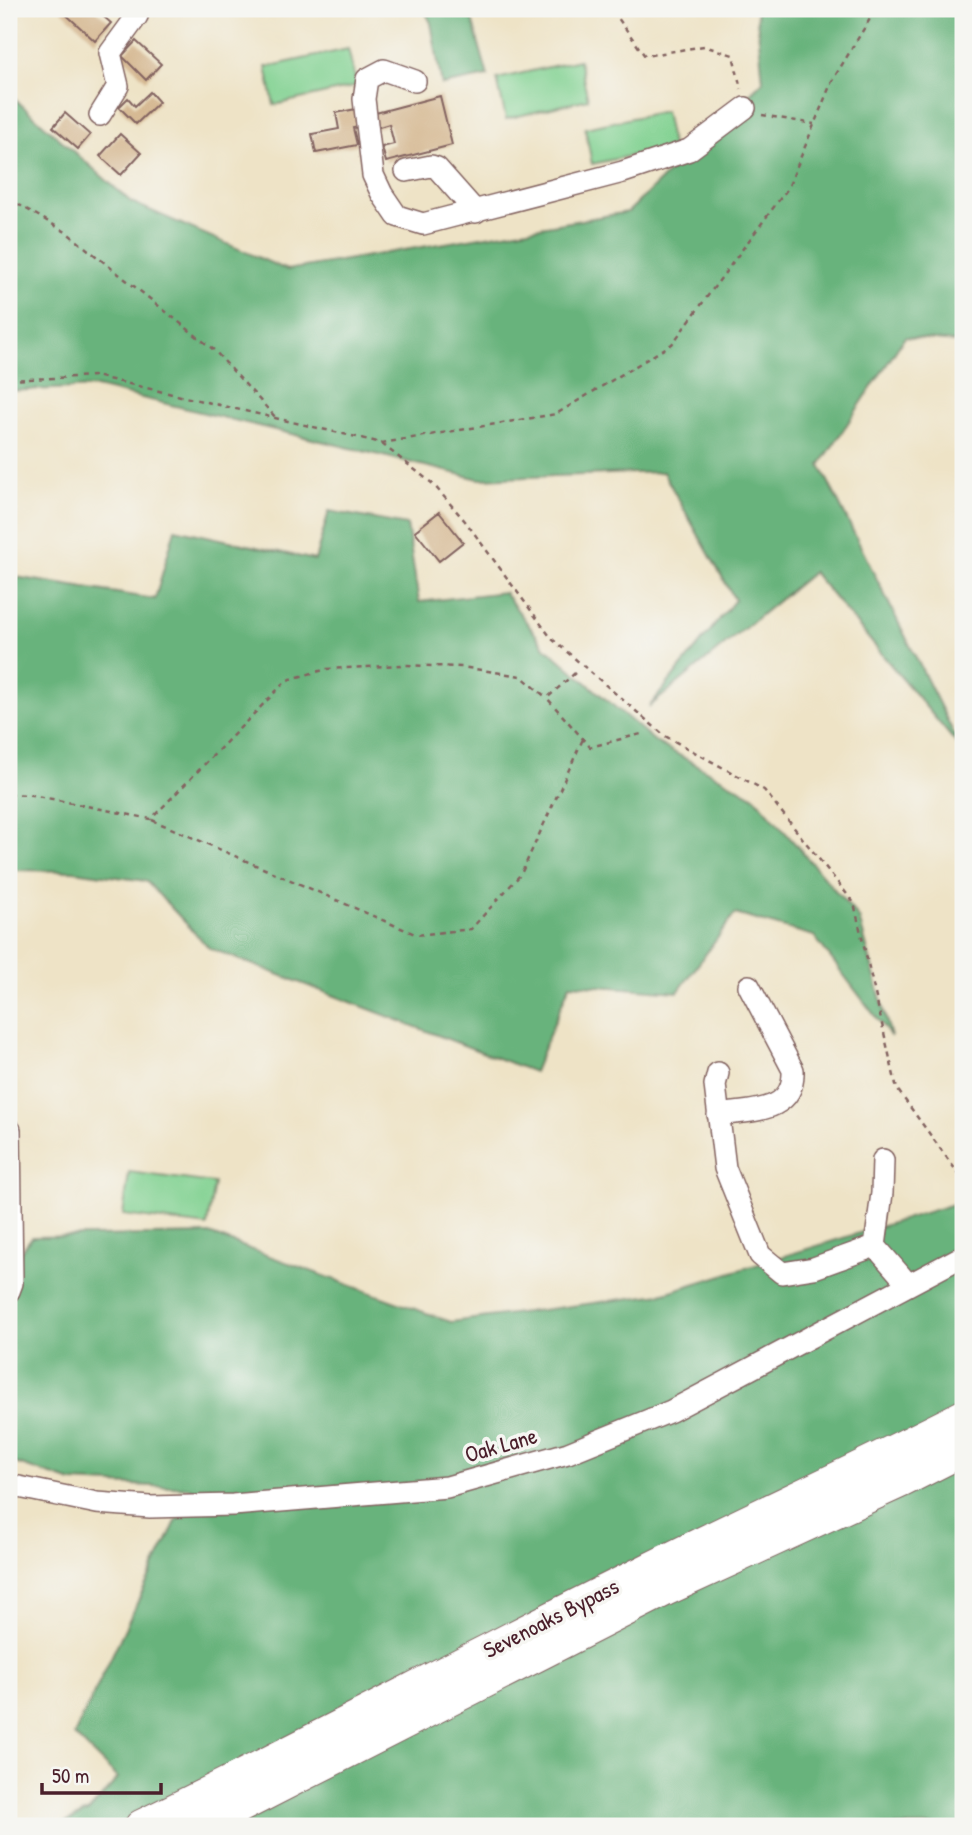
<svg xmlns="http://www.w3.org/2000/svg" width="972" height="1835" viewBox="0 0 972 1835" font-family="'Patrick Hand',sans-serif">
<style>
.green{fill:#81d191;stroke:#66785e;stroke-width:2}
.forest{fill:#68b37b;stroke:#596953;stroke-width:2}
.building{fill:#d4b68e}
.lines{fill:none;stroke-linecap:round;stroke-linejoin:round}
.minor-casing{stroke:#836461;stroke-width:24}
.highway-casing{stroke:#836461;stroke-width:34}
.path{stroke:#836461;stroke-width:2.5;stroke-dasharray:5 5;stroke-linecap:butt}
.minor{stroke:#fff;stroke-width:21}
.highway{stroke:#fff;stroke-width:32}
.labels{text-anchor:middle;stroke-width:7;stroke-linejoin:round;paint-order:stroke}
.street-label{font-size:23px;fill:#4a1f2b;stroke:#f6f6f2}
</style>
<rect width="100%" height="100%" fill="#f6f6f2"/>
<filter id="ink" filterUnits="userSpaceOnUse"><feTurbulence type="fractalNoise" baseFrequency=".0143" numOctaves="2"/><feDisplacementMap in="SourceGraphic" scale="14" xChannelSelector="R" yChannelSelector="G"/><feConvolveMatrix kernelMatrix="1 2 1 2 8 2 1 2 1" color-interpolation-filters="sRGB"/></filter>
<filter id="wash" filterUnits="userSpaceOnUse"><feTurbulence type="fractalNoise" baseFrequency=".00686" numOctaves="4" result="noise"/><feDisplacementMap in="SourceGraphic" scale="28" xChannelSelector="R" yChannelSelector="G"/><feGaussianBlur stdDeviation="1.57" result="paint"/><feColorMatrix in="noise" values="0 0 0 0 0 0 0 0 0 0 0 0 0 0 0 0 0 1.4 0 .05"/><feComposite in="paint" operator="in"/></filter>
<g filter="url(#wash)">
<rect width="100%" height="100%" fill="#eee3c6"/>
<path class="green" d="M348 49 357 86 274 105 266 67Z
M579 60 588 99 506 119 497 79Z
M665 111 672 147 592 164 585 128Z
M129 1172 214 1183 207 1226 123 1215Z"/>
<path class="forest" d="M424 9H469L488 76 442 85 431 23Z
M756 9H963V343L905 337 820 465 962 750 813 572 649 707 735 600 663 472 479 479 96 387 9 391V94L131 202 287 270 628 212 763 81Z
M329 511 407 525 419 602 504 592 545 647 657 743 755 797 859 918 891 1037 814 936 735 914 678 992 570 984 534 1072 209 948 146 881 74 871 9 870V576L155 599 175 529 315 560Z
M963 1201V1826H59L89 1811 118 1778 74 1735 192 1488 72 1482 9 1461V1267L32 1237 209 1234 451 1322 661 1294Z"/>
<g id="blocks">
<path class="building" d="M60 9H95L111 23 95 41Z
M136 41 161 64 146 80 122 56Z
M150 92 159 102 136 124 119 107 128 98 135 106Z
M440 96 452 145 386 162 382 147 394 144 389 124 376 128 372 114Z
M361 108 365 126 353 128 357 145 316 153 312 134 339 129 336 113Z
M65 113 90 135 78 149 53 127Z
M120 134 141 153 121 175 100 156Z
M439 512 463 542 439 561 415 531Z"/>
</g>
</g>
<g filter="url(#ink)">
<use href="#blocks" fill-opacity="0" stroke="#836461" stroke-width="2"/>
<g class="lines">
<defs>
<path id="minor" d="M415 81 384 70 367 79 364 99 373 175 382 194 397 216 423 224 623 172 689 150 745 108
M100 115 118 86 110 53 137 16 133 9
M406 171 431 166 437 168 476 212
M718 1073 715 1085 725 1168 760 1255 782 1273 814 1268 875 1246 908 1284
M718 1115C750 1110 795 1114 793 1070L749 986
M875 1246 882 1193 883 1160
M9 1291 12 1283 10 1130
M9 1485 97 1503 150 1507 233 1505 447 1487 568 1453 671 1411 963 1256"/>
<path id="highway" d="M141 1826C310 1744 476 1654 645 1571 751 1518 858 1470 963 1416
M202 1826 665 1590 902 1481 963 1450"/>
</defs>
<use href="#minor" class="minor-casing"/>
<use href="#highway" class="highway-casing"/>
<path class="path" d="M613 11 645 56 704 46 733 55 741 89
M762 115 814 124
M9 199 66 232 214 350 277 419
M9 380 95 376 382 443 556 414 672 344 788 188 832 81 876 9
M382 444 433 484 465 521 552 639 665 736 764 790 854 903 897 1089 963 1180
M575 673 547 698 590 747 645 733
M9 794 32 795 151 819 287 680 327 669 403 665 462 667 521 676 547 698
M152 820 417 935 471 929 521 874 583 739"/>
<use href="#minor" class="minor"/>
<use href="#highway" class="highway"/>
</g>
</g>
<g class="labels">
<g class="street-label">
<text transform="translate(501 1445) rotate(-16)" y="8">Oak Lane</text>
<text transform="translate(551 1618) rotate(-27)" y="8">Sevenoaks Bypass</text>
</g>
</g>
<rect width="972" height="1835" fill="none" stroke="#f6f6f2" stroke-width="35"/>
<path d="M42 1783v10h119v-10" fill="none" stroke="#4a1f2b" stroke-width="3.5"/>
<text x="52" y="1783" font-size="21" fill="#4a1f2b" stroke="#f6f6f2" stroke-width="5" paint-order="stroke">50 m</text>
</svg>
